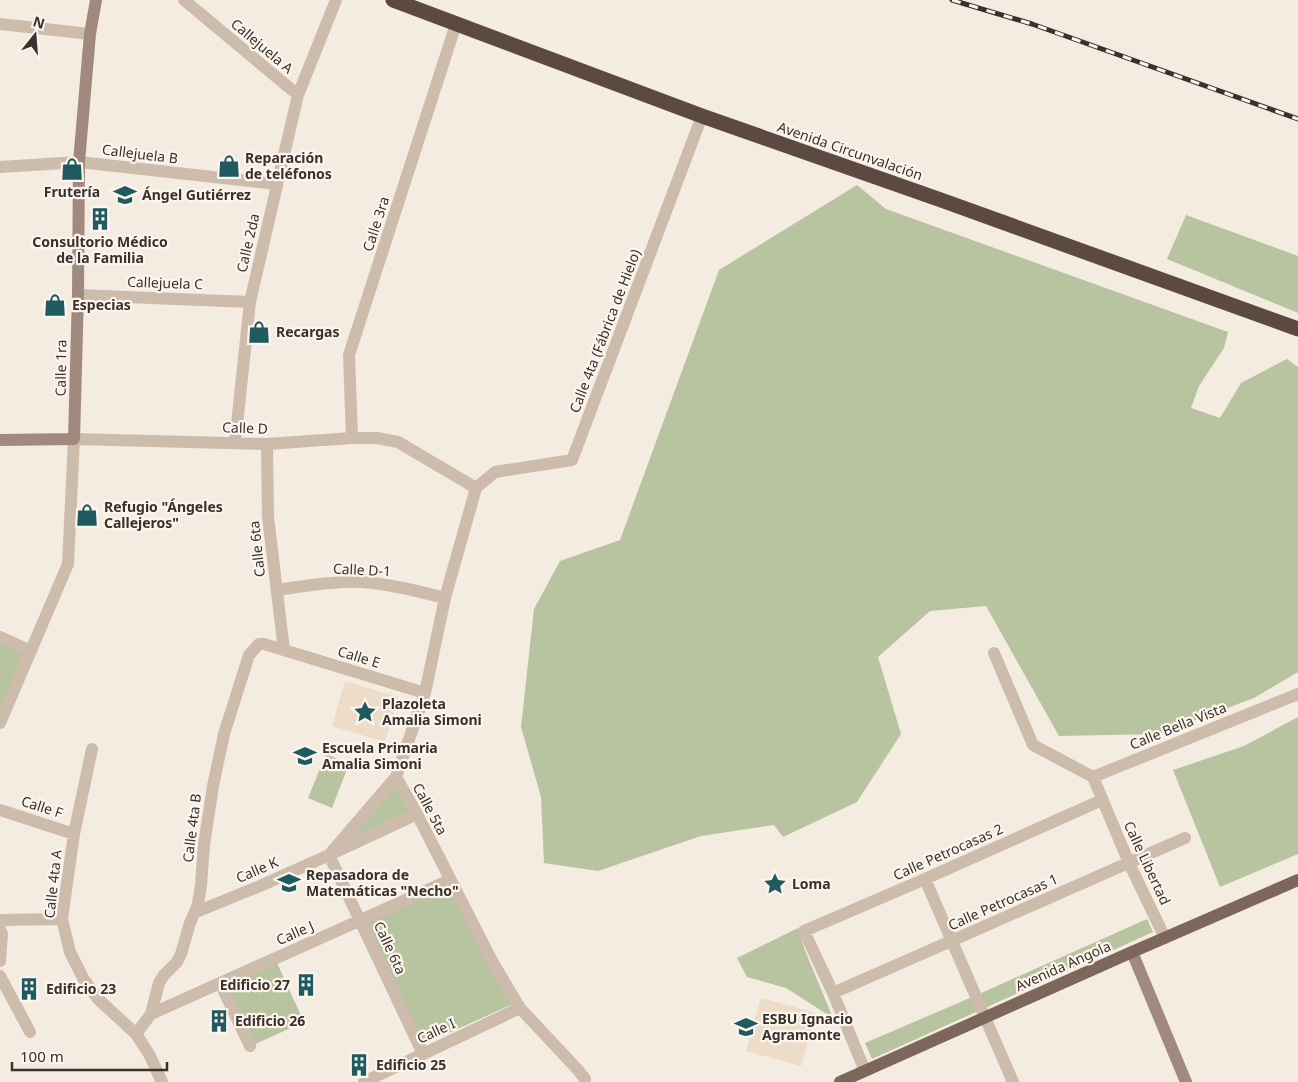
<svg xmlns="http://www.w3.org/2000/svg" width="1298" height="1082" viewBox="0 0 1298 1082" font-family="'Noto Sans',sans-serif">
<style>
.green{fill:#b8c4a0}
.plaza{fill:#ecdcc8}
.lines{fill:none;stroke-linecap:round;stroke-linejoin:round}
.street{stroke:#cdbbac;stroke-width:12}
.secondary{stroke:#a18a7d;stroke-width:12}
.primary{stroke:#7d675c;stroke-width:12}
.highway{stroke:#5c4a42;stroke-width:15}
.rail-casing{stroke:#3b302b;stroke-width:5}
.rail{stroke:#fbf5ee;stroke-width:3;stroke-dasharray:9;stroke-linecap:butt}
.labels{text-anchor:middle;stroke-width:4.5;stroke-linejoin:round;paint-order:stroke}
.street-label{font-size:14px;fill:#3b302b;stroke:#fbf5ee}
.poi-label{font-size:14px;font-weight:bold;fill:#3b302b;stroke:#fbf5ee;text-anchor:start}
</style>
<rect width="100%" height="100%" fill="#f4ebe1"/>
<path class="green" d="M857 185 886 209 1228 332 1224 348 1199 386 1191 408 1220 418 1241 383 1287 359 1298 367V672L1254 698 1158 734 1059 736 986 606 930 611 878 657 901 734 857 802 783 837 774 825 701 836 598 871 544 863 541 797 521 727 534 609 560 561 620 540 719 270Z
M1186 215 1298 256V313L1167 259Z
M0 641 27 653 0 717Z
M1298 717V854L1220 887 1173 770 1244 746Z
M326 754 349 764 332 808 308 798Z
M396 777 417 814 329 855Z
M437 890 457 897 513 1004 422 1045 366 922Z
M1147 919 1153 932 872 1059 865 1043 979 994Z
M798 928 804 948 833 1018 786 988 747 977 737 958Z
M277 963 304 1022 253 1045 226 986Z"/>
<path class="plaza" d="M345 681 398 697 385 742 332 726Z
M761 998 816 1013 801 1066 746 1051Z"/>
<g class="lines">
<path class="street" d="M184 0 298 95
M0 24 90 34
M0 167 79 162 277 184
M78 295 250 302
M352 438 349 355 456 24
M235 443 250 302 287 142 298 95 336 0
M267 444 268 517 284 650
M476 488 445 598 425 693 396 777 417 814 492 961 520 1008 578 1070 585 1079
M476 488 495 472 572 460 702 116
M277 590C305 586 333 581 361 582 390 584 417 591 445 598
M0 637 31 651
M994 653 1033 745 1093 777
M0 723 68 564 74 439 267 444 352 438H377L398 442 476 488
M92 749 74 834 62 919 70 952 83 978 98 999 136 1034 149 1054 162 1082
M0 810 74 834
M417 814 329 855 423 1054
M925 879 1013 1082
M196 912 260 886 329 855 396 777
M0 920 62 919
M0 929 2 934 0 961
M1165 938 1129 863 1093 777 1298 694
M0 976 30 1032
M220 983 250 1046
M833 993 1185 838
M151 1014 450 880
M136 1034 151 1014 159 983 164 975 177 962 181 954 190 923 198 904 201 885 204 845 213 786 224 734 249 655 259 644H264L425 693
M865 1071 833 993 804 931 925 879 1102 800
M364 1082 520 1008"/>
<path class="secondary" d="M0 440 74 439 78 295 79 162 90 34 96 0
M1132 952 1186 1082"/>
<path class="primary" d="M840 1082 1132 952 1298 880"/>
<path class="highway" d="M393 0 702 116 941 200 1298 329"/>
<defs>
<path id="rail" d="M952 0 1032 24 1298 119"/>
</defs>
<use href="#rail" class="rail-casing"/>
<use href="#rail" class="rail"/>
</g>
<defs>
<symbol id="shop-bare" viewBox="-9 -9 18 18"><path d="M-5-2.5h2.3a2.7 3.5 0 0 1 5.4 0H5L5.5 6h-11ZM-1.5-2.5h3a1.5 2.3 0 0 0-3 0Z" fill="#1f5a5e" stroke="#fbf5ee" stroke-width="2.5" paint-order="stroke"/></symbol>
<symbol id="university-bare" viewBox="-9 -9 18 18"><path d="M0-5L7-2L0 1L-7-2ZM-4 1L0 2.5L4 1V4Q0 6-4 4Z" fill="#1f5a5e" stroke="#fbf5ee" stroke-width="2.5" paint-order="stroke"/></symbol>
<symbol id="building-bare" viewBox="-9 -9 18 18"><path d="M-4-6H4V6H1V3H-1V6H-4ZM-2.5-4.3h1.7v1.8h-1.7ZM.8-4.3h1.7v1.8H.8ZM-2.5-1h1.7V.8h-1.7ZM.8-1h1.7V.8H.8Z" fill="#1f5a5e" stroke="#fbf5ee" stroke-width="2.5" paint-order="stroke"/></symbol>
<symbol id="sight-bare" viewBox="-9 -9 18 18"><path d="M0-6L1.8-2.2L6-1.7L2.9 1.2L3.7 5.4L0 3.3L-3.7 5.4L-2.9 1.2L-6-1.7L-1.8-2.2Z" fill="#1f5a5e" stroke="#fbf5ee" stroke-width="2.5" paint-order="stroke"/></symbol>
<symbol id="school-bare" viewBox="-9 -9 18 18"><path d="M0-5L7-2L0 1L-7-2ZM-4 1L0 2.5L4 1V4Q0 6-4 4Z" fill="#1f5a5e" stroke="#fbf5ee" stroke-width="2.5" paint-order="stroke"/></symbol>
</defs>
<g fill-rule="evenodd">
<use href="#shop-bare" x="213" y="150" width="32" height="32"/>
<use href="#shop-bare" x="56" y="153" width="32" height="32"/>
<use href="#university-bare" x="109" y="179" width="32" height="32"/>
<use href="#building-bare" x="84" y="203" width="32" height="32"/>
<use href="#shop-bare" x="39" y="289" width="32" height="32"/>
<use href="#shop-bare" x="243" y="316" width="32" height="32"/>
<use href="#shop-bare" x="71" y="499" width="32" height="32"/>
<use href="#sight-bare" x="349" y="696" width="32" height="32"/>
<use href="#school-bare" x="289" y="740" width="32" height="32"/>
<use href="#school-bare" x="273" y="867" width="32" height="32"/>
<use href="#sight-bare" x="759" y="868" width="32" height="32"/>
<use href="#building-bare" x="290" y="969" width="32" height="32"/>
<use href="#building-bare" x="13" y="973" width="32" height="32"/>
<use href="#building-bare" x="203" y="1005" width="32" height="32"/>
<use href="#school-bare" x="730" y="1011" width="32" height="32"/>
<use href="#building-bare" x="343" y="1049" width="32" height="32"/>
</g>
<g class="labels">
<g class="street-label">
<text transform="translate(262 46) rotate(40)" y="5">Callejuela A</text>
<text transform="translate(850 151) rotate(19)" y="5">Avenida Circunvalación</text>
<text transform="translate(140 154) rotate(7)" y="5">Callejuela B</text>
<text transform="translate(376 224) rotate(-72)" y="5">Calle 3ra</text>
<text transform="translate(248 243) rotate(-77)" y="5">Calle 2da</text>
<text transform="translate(165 283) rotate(2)" y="5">Callejuela C</text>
<text transform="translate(605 331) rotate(-69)" y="5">Calle 4ta (Fábrica de Hielo)</text>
<text transform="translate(61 368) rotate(-89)" y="5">Calle 1ra</text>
<text transform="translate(245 428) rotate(2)" y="5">Calle D</text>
<text transform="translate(257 549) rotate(-96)" y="5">Calle 6ta</text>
<text transform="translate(362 570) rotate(3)" y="5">Calle D-1</text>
<text transform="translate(359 657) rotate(17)" y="5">Calle E</text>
<text transform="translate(1178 726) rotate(-22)" y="5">Calle Bella Vista</text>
<text transform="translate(42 807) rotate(18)" y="5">Calle F</text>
<text transform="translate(430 809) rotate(62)" y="5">Calle 5ta</text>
<text transform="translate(192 828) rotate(-83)" y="5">Calle 4ta B</text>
<text transform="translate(948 852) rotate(-24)" y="5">Calle Petrocasas 2</text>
<text transform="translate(1147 863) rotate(65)" y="5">Calle Libertad</text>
<text transform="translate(257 870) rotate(-23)" y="5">Calle K</text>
<text transform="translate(53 884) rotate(-84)" y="5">Calle 4ta A</text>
<text transform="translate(1003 902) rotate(-24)" y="5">Calle Petrocasas 1</text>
<text transform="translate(295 933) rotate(-24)" y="5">Calle J</text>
<text transform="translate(390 948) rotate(65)" y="5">Calle 6ta</text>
<text transform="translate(1063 966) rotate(-24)" y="5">Avenida Angola</text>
<text transform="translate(436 1031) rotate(-25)" y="5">Calle I</text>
</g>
<g class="poi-label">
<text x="245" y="163">Reparación<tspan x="245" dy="16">de teléfonos</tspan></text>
<text x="72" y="197" text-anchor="middle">Frutería</text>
<text x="142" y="200">Ángel Gutiérrez</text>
<text x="100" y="247" text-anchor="middle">Consultorio Médico<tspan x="100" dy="16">de la Familia</tspan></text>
<text x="72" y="310">Especias</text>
<text x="276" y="337">Recargas</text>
<text x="104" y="512">Refugio "Ángeles<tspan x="104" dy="16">Callejeros"</tspan></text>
<text x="382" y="709">Plazoleta<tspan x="382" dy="16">Amalia Simoni</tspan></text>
<text x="322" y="753">Escuela Primaria<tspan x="322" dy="16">Amalia Simoni</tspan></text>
<text x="306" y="880">Repasadora de<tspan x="306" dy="16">Matemáticas "Necho"</tspan></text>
<text x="792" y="889">Loma</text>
<text x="290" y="990" text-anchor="end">Edificio 27</text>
<text x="46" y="994">Edificio 23</text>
<text x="762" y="1024">ESBU Ignacio<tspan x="762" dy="16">Agramonte</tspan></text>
<text x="235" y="1026">Edificio 26</text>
<text x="376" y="1070">Edificio 25</text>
</g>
</g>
<g transform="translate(35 35) rotate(17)" stroke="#fbf5ee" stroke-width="4" paint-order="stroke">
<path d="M0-4L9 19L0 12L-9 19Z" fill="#3b302b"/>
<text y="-8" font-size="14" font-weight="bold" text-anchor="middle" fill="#3b302b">N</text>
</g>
<path d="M12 1062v8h155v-8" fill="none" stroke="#3b302b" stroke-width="2.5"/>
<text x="20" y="1062" font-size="15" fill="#3b302b" stroke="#fbf5ee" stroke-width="4" paint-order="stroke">100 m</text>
</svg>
